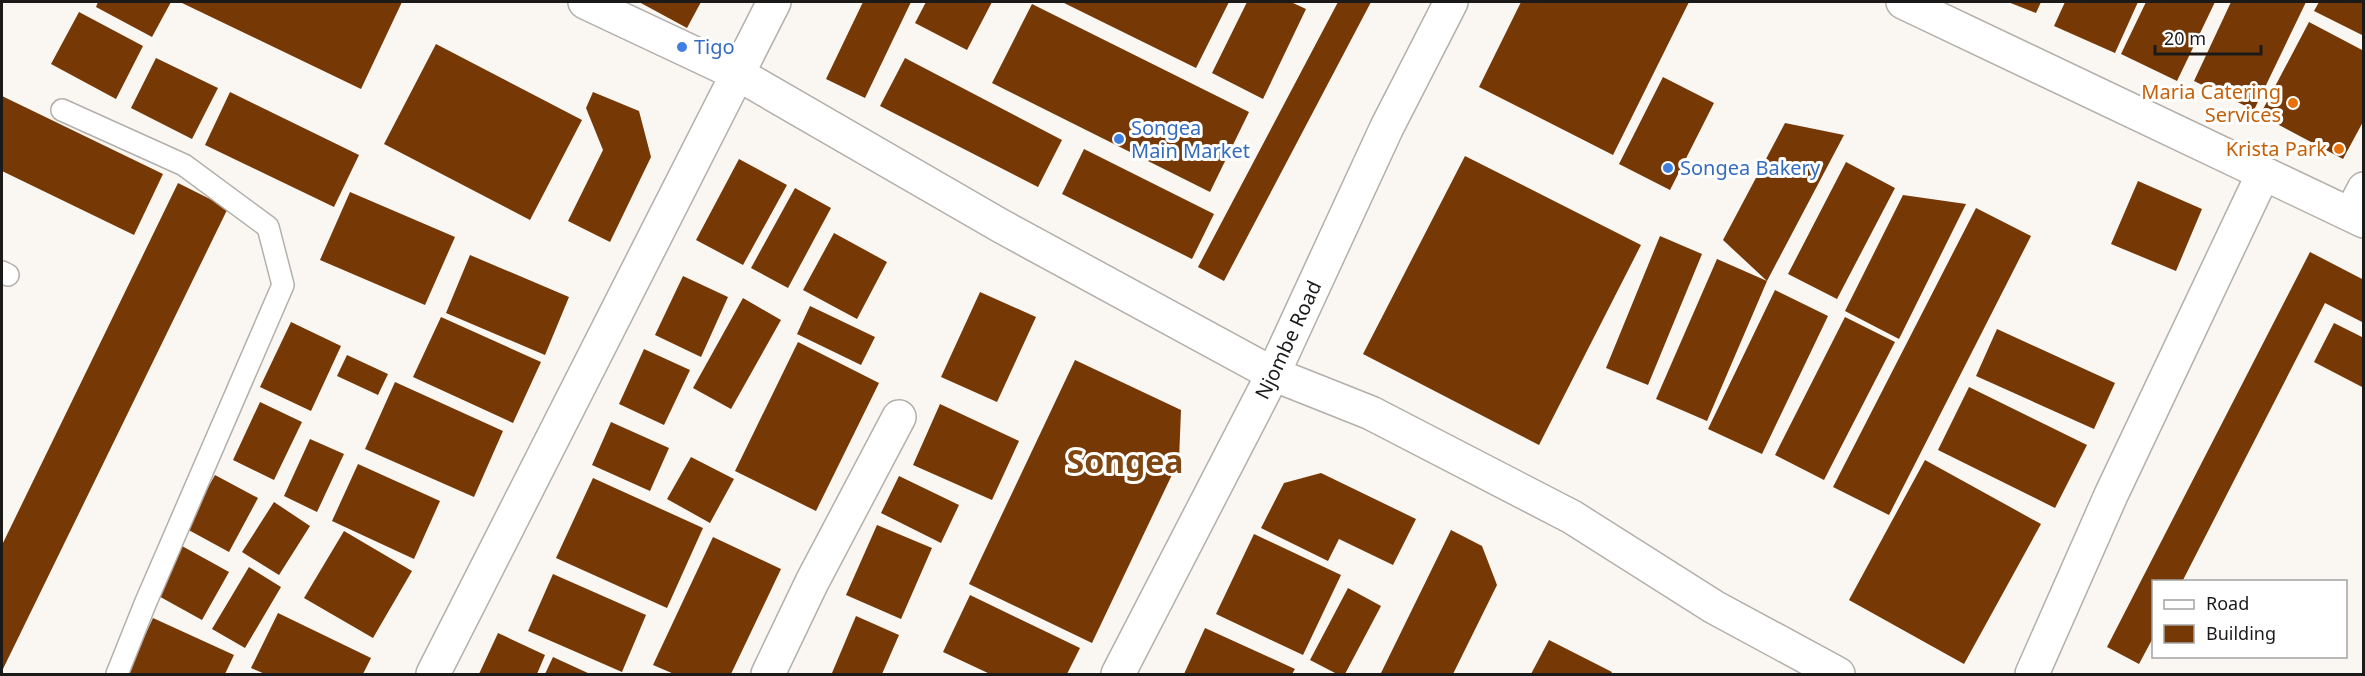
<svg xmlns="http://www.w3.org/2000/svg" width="2365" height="676" viewBox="0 0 2365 676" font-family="'Noto Sans',sans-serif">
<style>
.building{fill:#763906}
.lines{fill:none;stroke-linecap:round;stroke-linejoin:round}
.service-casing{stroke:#b3afab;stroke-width:24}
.minor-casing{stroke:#b3afab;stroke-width:36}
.trunk-casing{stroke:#b3afab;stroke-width:36}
.service{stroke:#fff;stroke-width:21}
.minor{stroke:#fff;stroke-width:33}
.trunk{stroke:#fff;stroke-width:33}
.shop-dot{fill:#3f7fe0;stroke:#fff;stroke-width:2}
.food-dot{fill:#e8710a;stroke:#fff;stroke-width:2}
.labels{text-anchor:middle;stroke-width:6;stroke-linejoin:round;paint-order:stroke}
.shop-label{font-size:20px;fill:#366cbe;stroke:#fff;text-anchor:start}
.food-label{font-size:20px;fill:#c56008;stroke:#fff;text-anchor:end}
.street-label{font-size:20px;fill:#1c1a19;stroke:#fff}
.town-label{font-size:32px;font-weight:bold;fill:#804713;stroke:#fff}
</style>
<rect width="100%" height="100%" fill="#faf6f1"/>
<path class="building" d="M98 2H171L152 37 96 7Z
M182 2H402L361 89 182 3Z
M639 2H701L687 28Z
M863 2H911L865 98 826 79Z
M926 2H992L967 50 915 23Z
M1062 2H1229L1196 68Z
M1247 2H1291L1306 9 1263 99 1212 73Z
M1338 2H1371L1224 281 1198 267Z
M1521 2H1689L1613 155 1479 87Z
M2008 2H2041L2036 13Z
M2065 2H2138L2115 53 2054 26Z
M2146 2H2215L2177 81 2121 54Z
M2231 2H2306L2254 110 2194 81Z
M2319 2H2364V36L2314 11Z
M1032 4 1249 112 1210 192 992 83Z
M79 12 143 46 116 99 51 64Z
M2309 22 2364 51V120L2343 159 2260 115Z
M436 44 582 120 530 220 384 144Z
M156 58 218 88 192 139 131 108Z
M905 58 1062 140 1038 187 880 106Z
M1663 77 1714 103 1670 190 1619 164Z
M230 92 359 155 334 207 205 145Z
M593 92 639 111 651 157 610 242 568 221 603 150 586 108Z
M2 96 163 174 134 235 2 171Z
M1785 123 1844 135 1767 281 1723 240Z
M1084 149 1214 214 1192 259 1062 194Z
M1465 156 1641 245 1539 445 1363 354Z
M739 159 787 185 743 265 696 240Z
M1846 162 1895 188 1837 299 1788 274Z
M2138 181 2202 209 2176 271 2111 244Z
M178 183 228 208 2 671V545Z
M795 188 831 208 788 288 751 268Z
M350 192 455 237 425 305 320 260Z
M1903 195 1966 204 1899 339 1845 311Z
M1976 208 2031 236 1889 515 1833 487Z
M834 233 887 262 857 319 803 290Z
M1660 236 1702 254 1648 385 1606 368Z
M2310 252 2364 280V323L2325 303 2182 582H2154V636L2139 664 2107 647Z
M470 255 569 297 545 355 446 313Z
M1717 259 1767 281 1707 421 1656 399Z
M683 276 728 297 701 357 655 335Z
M1775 290 1828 316 1762 454 1708 429Z
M980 292 1036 317 997 402 941 377Z
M743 298 781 320 731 409 693 388Z
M810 306 875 337 861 365 797 334Z
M441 317 541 362 513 423 413 377Z
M1845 317 1895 342 1824 480 1775 455Z
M291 322 341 346 311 411 260 387Z
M2334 323 2364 338V388L2314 362Z
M1997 329 2115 383 2094 429 1976 376Z
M798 342 879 383 816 511 735 471Z
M644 349 690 370 664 425 619 404Z
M347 355 388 374 378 395 337 376Z
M1075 360 1181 410 1179 460 1092 643 969 584Z
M395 382 503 431 474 497 365 449Z
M1969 387 2087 445 2055 508 1938 450Z
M260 402 302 422 274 480 233 460Z
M940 404 1019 441 992 500 913 465Z
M611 422 669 448 650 491 592 465Z
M310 439 344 454 317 512 284 496Z
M691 457 734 479 710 523 667 499Z
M1925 460 2041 524 1964 664 1849 600Z
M358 464 440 501 414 559 332 521Z
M1321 473 1416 519 1393 565 1339 539 1328 561 1261 528 1284 483Z
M215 475 258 498 229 552 185 528Z
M899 476 959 505 941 543 881 513Z
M593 478 703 528 667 608 556 558Z
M274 502 310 526 279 575 242 552Z
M877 525 932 548 901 619 846 595Z
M1451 530 1482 546 1497 585 1453 674H1383L1381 673Z
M344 531 412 571 373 638 304 598Z
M1254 534 1341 575 1303 655 1216 614Z
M713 537 781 569 731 674H674L653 665Z
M182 546 229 572 202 620 155 594Z
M249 567 281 587 245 648 212 629Z
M553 574 646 615 622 672 528 631Z
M1348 588 1381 606 1345 674H1337L1310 660Z
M970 595 1080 648 1067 674H990L943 652Z
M278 613 371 658 363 674H265L251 668Z
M856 616 899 635 882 674H836L832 673Z
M153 618 234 655 225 674H127Z
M1205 628 1295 669 1292 674H1184Z
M498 633 545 655 537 674H479Z
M1549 640 1612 672 1611 674H1531Z
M553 657 590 674H545Z"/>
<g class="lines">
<defs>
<path id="service" d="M62 110 184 165 268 227 283 285 145 604 117 674
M2 272 8 275"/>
<path id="minor" d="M585 2 738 74 1001 226 1273 374 1371 413 1572 517 1714 607 1838 674
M1903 2 2364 221
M2351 214 2364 189
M433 674 774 2
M768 674 812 582 899 417
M2032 674 2111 495 2263 174"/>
<g id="trunk">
<path id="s1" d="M1118 674 1273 374 1387 127 1451 2"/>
</g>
</defs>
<use href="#service" class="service-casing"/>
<use href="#minor" class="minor-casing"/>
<use href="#trunk" class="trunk-casing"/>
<use href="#service" class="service"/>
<use href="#minor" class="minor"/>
<use href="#trunk" class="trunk"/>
</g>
<g class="shop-dot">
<circle cx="682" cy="47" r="6"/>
<circle cx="1119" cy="139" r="6"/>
<circle cx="1668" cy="168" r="6"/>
</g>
<g class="food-dot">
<circle cx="2293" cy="103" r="6"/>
<circle cx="2339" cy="149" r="6"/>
</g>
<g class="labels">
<g class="shop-label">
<text x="694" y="54">Tigo</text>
<text x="1131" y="135">Songea<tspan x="1131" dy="23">Main Market</tspan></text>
<text x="1680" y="175">Songea Bakery</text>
</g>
<g class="food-label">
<text x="2281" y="99">Maria Catering<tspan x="2281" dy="23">Services</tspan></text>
<text x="2327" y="156">Krista Park</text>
</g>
<g class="street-label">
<text dy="7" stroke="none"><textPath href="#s1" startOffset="375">Njombe Road</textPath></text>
</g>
<g class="town-label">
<text x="1125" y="473">Songea</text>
</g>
</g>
<rect width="2365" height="676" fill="none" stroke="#1c1a19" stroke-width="6"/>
<rect x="2152" y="580" width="195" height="78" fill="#ffffff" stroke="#a4a3a3" stroke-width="1.5"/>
<rect x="2164" y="600" width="30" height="9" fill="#ffffff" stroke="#a4a3a3" stroke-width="1.5"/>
<text x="2206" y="610" font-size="18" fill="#1c1a19">Road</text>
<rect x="2164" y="625" width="30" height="18" fill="#763906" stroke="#a4a3a3" stroke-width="1.5"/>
<text x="2206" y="640" font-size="18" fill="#1c1a19">Building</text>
<path d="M2155 45v9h106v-9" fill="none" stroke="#1c1a19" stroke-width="3"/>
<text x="2164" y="45" font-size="18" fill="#1c1a19" stroke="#ffffff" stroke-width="4.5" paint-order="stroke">20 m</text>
</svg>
